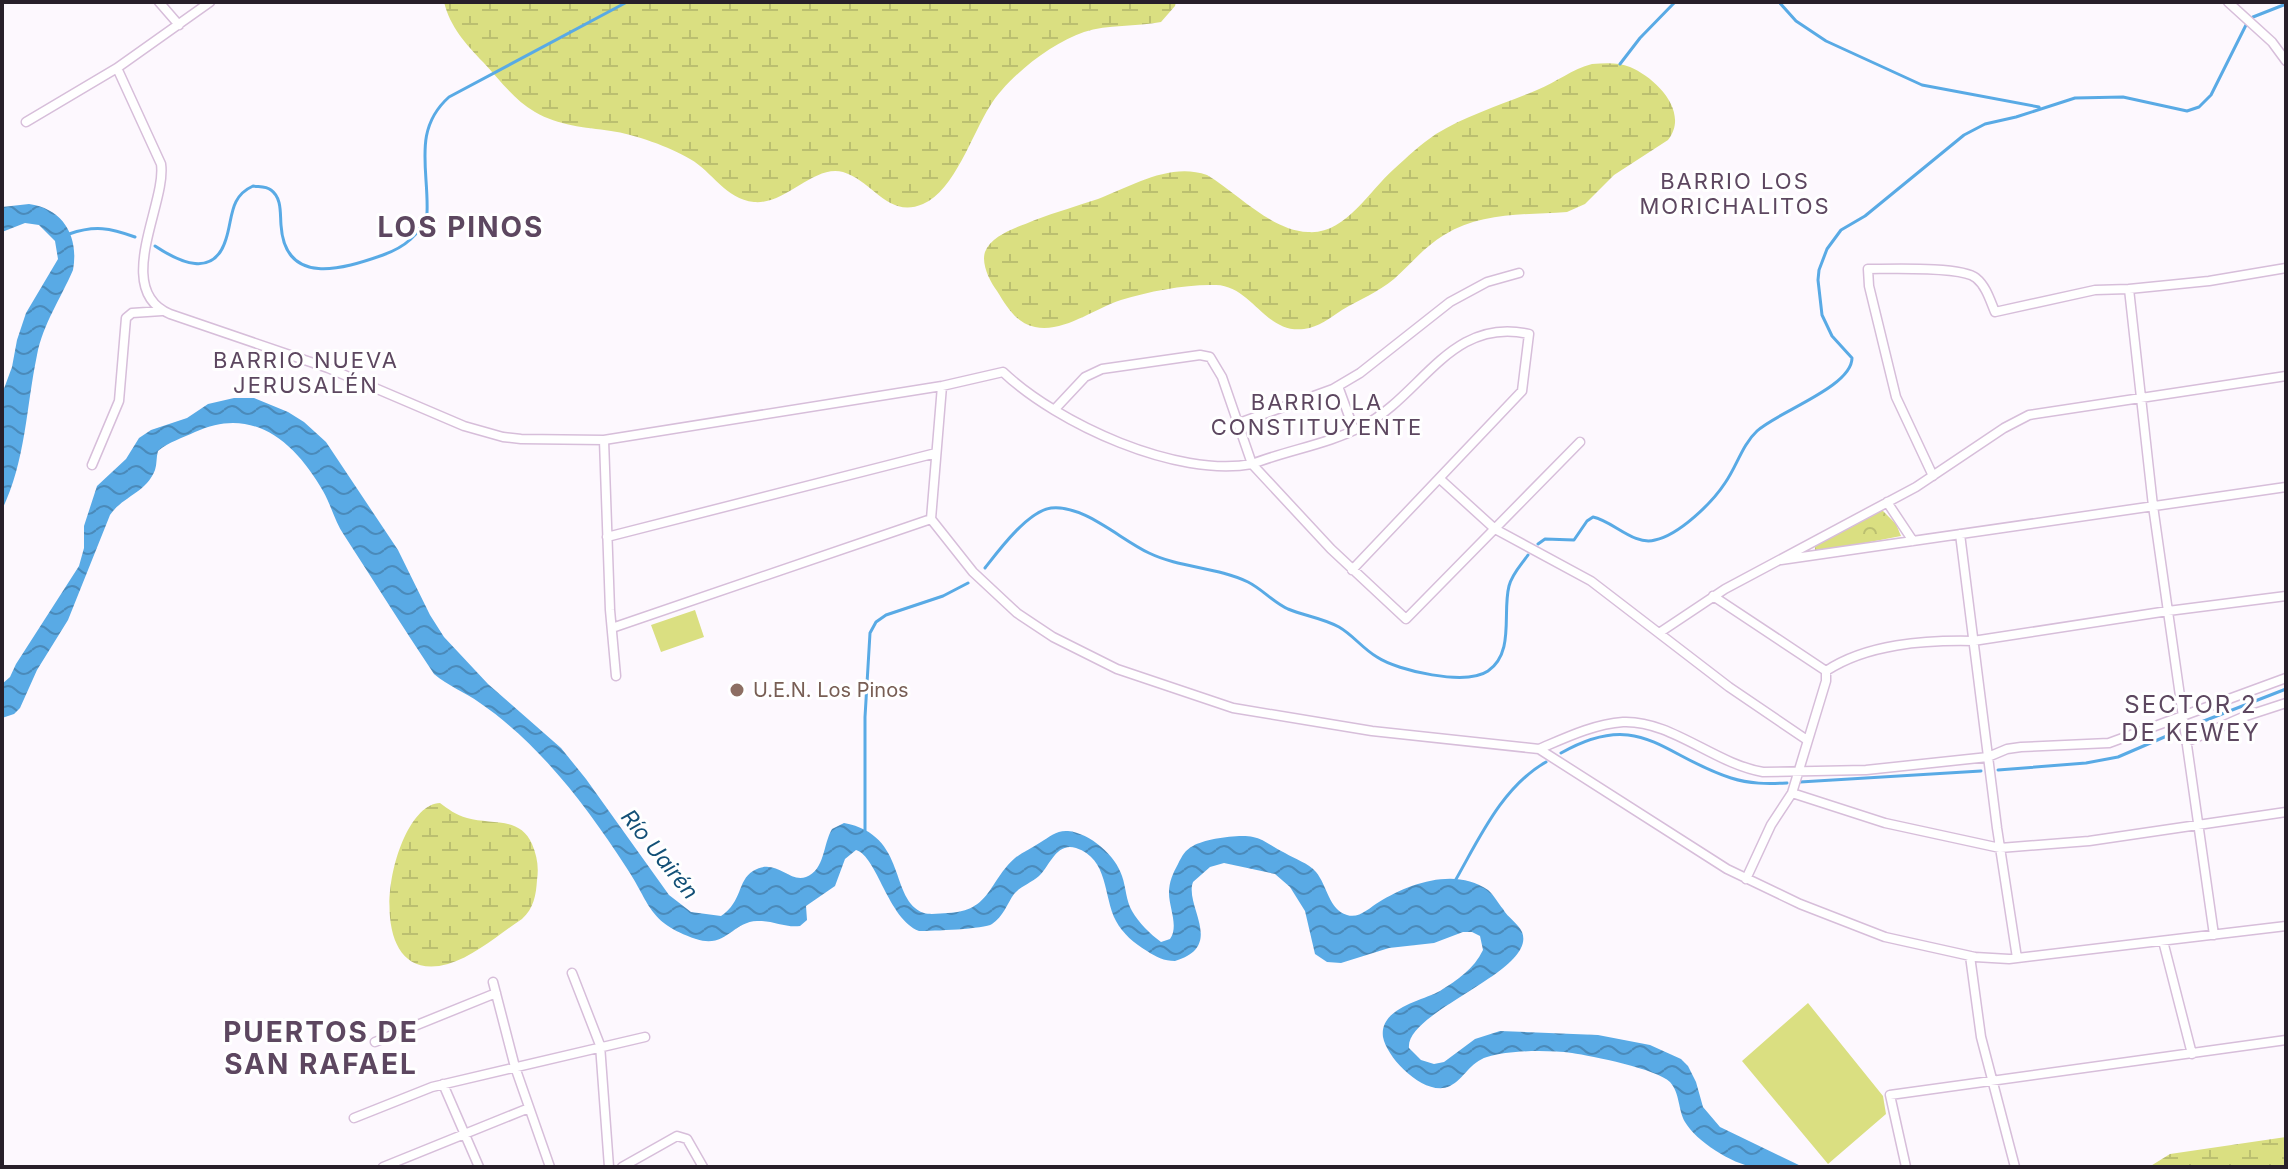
<svg xmlns="http://www.w3.org/2000/svg" width="2288" height="1169" viewBox="0 0 2288 1169" font-family="Inter,sans-serif">
<style>
.wetland{fill:url(#wetland-marsh)}
.park{fill:url(#park-crowns)}
.pitch{fill:#dadf81}
.water{fill:url(#water-waves)}
.lines{fill:none;stroke-linecap:round;stroke-linejoin:round}
.stream{stroke:#59aae5;stroke-width:3}
.street-casing{stroke:#d7beda;stroke-width:11}
.street{stroke:#fff;stroke-width:8}
.education-dot{fill:#8d6e63;stroke:#fff;stroke-width:3}
.labels{text-anchor:middle;stroke-width:6;stroke-linejoin:round;paint-order:stroke}
.education-label{font-size:20px;fill:#785e54;stroke:#fff;text-anchor:start}
.neighbourhood-label{font-size:22px;letter-spacing:2px;fill:#5d4760;stroke:#fff}
.water-label{font-size:22px;font-style:italic;fill:#135077;stroke:#fff}
.quarter-label{font-size:24px;letter-spacing:2px;fill:#5d4760;stroke:#fff}
.district-label{font-size:28px;font-weight:bold;letter-spacing:2px;fill:#5d4760;stroke:#fff}
</style>
<defs>
<pattern id="wetland-marsh" width="20" height="14" patternUnits="userSpaceOnUse" patternTransform="scale(2)"><rect width="20" height="14" fill="#dadf81"/><path d="M1 5h8M5 5V1M11 12h8M15 12V8" fill="none" stroke="#bbbf70"/></pattern>
<pattern id="park-crowns" width="20" height="18" patternUnits="userSpaceOnUse" patternTransform="scale(2)"><rect width="20" height="18" fill="#dadf81"/><path d="M2 6a3 3 0 1 1 6 0M12 15a3 3 0 1 1 6 0" fill="none" stroke="#bbbf70"/></pattern>
<pattern id="water-waves" width="16" height="10" patternUnits="userSpaceOnUse" patternTransform="scale(2)"><rect width="16" height="10" fill="#59aae5"/><path d="M0 5q4-4 8 0t8 0" fill="none" stroke="#4a8aba"/></pattern>
</defs>
<rect width="100%" height="100%" fill="#fdf8fe"/>
<path class="wetland" d="M444 2H1176L1175 6 1161 22C1136 27 1108 24 1084 32 1051 43 1008 77 990 106 972 134 955 190 923 204 888 219 873 181 843 172 814 164 786 205 754 202 725 199 713 172 690 159 670 147 634 134 611 131 584 127 559 126 535 112 514 100 499 79 483 62 466 44 450 27 444 2Z
M1592 64C1605 63 1618 62 1630 67 1656 78 1690 112 1668 140L1614 175 1585 204 1567 212C1524 215 1482 212 1444 235 1424 247 1411 264 1394 279 1378 292 1359 300 1342 310 1330 318 1319 327 1304 329 1265 334 1252 286 1216 285 1187 284 1150 291 1121 300 1095 308 1064 333 1035 327 1016 323 1007 307 997 291 990 282 981 264 985 252 992 234 1019 227 1035 220 1056 212 1077 206 1098 199 1132 186 1170 162 1207 175 1239 194 1270 230 1308 232 1345 235 1369 191 1394 169 1407 157 1421 144 1436 134 1467 115 1504 104 1537 90 1557 82 1572 69 1592 64Z
M440 803C448 809 456 815 467 818 490 825 520 816 532 844 537 856 539 867 537 880 536 895 534 908 522 919 499 934 475 956 448 964 354 990 390 804 440 803Z
M2286 1137V1167H2149L2170 1154Z"/>
<path class="park" d="M1882 510 1896 524 1901 536 1823 551 1815 550V544Z"/>
<path class="pitch" d="M695 610 704 637 661 652 651 625Z
M1808 1003 1883 1096 1886 1114 1828 1164 1742 1061Z"/>
<path class="water" d="M29 204C64 209 79 237 73 270 61 298 43 324 37 355 26 408 26 460 2 510V394L12 367 17 340 26 313 58 259 55 241 39 225 25 223 2 232V207Z
M234 398H254L288 412 304 422 326 442 398 550 430 615 444 637 488 684 561 748 586 779 669 895 691 912 721 916C743 901 737 881 753 871 776 857 788 883 806 877 825 870 823 844 832 829L844 823C909 835 888 900 924 913 931 915 941 913 948 913 991 911 988 882 1015 858 1023 852 1032 848 1041 842 1049 837 1057 830 1068 831 1090 833 1116 856 1122 876 1126 887 1126 901 1132 911 1139 923 1150 934 1161 942L1170 939C1179 926 1169 908 1169 893 1169 882 1173 873 1178 864 1182 856 1185 850 1193 846 1205 839 1239 834 1253 837 1264 839 1274 848 1285 853 1295 859 1308 863 1316 872 1327 885 1329 910 1347 915 1359 919 1369 908 1379 902 1409 883 1456 867 1488 890 1494 895 1498 903 1503 909 1508 918 1518 923 1522 932 1538 971 1405 1011 1409 1048L1421 1060 1434 1064 1444 1062 1475 1039 1500 1031 1598 1035 1650 1045 1681 1059 1688 1066 1696 1082 1703 1107 1720 1127 1803 1167C1787 1167 1770 1169 1754 1167 1732 1164 1696 1141 1685 1122 1678 1110 1680 1093 1670 1082 1657 1069 1592 1056 1572 1053 1547 1050 1511 1050 1487 1057 1470 1062 1464 1079 1450 1086 1426 1098 1387 1059 1383 1037 1379 1008 1422 1001 1440 991 1457 980 1474 969 1483 950L1480 936 1472 932H1463L1434 943 1389 948 1341 963 1327 962 1315 954 1305 911 1290 887 1275 874 1224 863 1210 867 1193 882C1184 906 1226 946 1175 961 1164 961 1156 957 1147 951 1134 943 1123 934 1116 921 1103 896 1109 859 1076 848 1056 842 1050 866 1039 876 1031 883 1021 886 1014 894 1007 904 1003 917 992 924 985 929 932 931 919 931 888 919 877 856 856 850L845 859 835 886 806 906 807 920 800 926C785 928 772 920 757 921 732 922 726 949 696 939 647 922 651 904 626 867 587 807 540 744 480 703 465 692 448 686 434 674 403 628 374 581 344 535 335 522 331 505 323 491 295 442 253 405 195 432 182 438 169 442 158 451 156 458 157 464 155 470 146 493 123 496 110 515L68 620 37 670 20 708 14 714 2 718V684L10 677 16 664 79 566 84 548V526L97 486 126 459 139 438 151 430 187 418 208 404Z"/>
<g class="lines">
<path class="stream" d="M1779 2 1796 21 1826 41 1922 85 2039 107
M2253 17 2286 4
M1620 64 1640 38 1675 2
M69 234C95 225 110 228 135 237
M155 246C179 262 214 279 226 239 233 218 229 197 253 186 259 187 266 186 271 190 282 198 280 213 281 225 285 287 343 269 383 255 405 247 420 235 427 213 429 170 412 130 449 97L627 2
M1538 544 1545 539 1574 540 1587 521 1593 517C1613 521 1634 546 1655 540 1679 535 1712 503 1725 483 1737 466 1742 445 1757 431 1777 412 1852 387 1852 358L1832 336 1822 315 1818 280 1819 270 1827 249 1841 230 1865 216 1964 135 1985 124 2016 117 2075 98 2123 97 2187 111 2199 107 2211 95 2246 25
M985 568C999 550 1028 511 1051 508 1083 504 1121 540 1149 553 1180 568 1217 567 1248 582 1262 589 1273 602 1288 609 1305 616 1323 618 1339 627 1353 635 1363 649 1377 657 1398 671 1466 686 1488 671 1515 652 1502 613 1509 586 1512 574 1521 565 1528 555
M2191 726 2286 689
M1561 753C1640 708 1662 756 1731 778 1750 784 1767 784 1787 783
M1998 770 2086 763 2118 757 2176 732
M1800 782 1981 771
M865 835V717L870 633 876 622 886 615 943 596 968 583
M1455 881C1479 839 1502 787 1546 762"/>
<defs>
<path id="street" d="M159 2 179 25
M2228 2 2272 42 2286 61
M117 68 161 164C167 203 112 290 170 314L328 368 464 426 503 437 521 439 604 440 942 386 1003 372C1058 424 1177 478 1252 464 1288 450 1329 444 1363 426 1422 395 1451 316 1529 334L1522 391 1352 570
M26 122 117 68 210 2
M2129 289 2153 506 2214 935
M942 386 931 519 973 572 1017 613 1053 637 1117 669 1233 708 1372 731 1539 749 1727 869 1800 904 1885 937 1975 957 2009 959 2286 926
M1338 386 1354 430
M1055 409 1085 377 1102 369 1200 355 1210 357 1222 377 1252 464 1331 549 1406 619 1580 442
M1239 423 1333 389 1360 373 1450 302 1487 282 1519 273
M604 440 610 610 616 676
M92 465 119 401 126 318 132 313 162 311
M1933 476 1896 397 1869 286 1868 269C1890 269 1962 266 1976 278 1986 286 1990 300 1995 312L2095 290 2129 289 2209 281 2286 268
M1440 479 1495 529 1591 581 1729 687 1807 740
M1887 502 1913 541
M1960 534 1997 828 2017 958
M607 537 936 453
M1781 560 2286 487
M1713 596 1826 671
M612 628 931 519
M1659 633 1725 589 1916 487 2004 428 2029 415 2286 376
M1826 671C1867 644 1924 640 1973 641L2168 611 2286 596
M2186 742 2243 717 2286 703
M1539 749C1565 738 1594 724 1623 722 1671 720 1715 764 1763 772L1866 770 1988 757 2007 749 2021 747 2109 743 2286 678
M1792 793 1885 823 2000 848 2089 841 2286 812
M1746 879 1771 825 1792 793 1826 681V671
M2163 941 2192 1054
M1970 956 1981 1037 2015 1167
M572 973 600 1045 609 1167
M493 982 515 1067 550 1167
M375 1042 496 993
M443 1084 479 1167
M354 1118 432 1087 645 1037
M383 1167 529 1108
M622 1167 677 1136 687 1139 703 1167
M1906 1167 1890 1095 2286 1040"/>
</defs>
<use href="#street" class="street-casing"/>
<use href="#street" class="street"/>
</g>
<circle class="education-dot" cx="737" cy="690" r="8"/>
<g class="labels">
<g class="education-label">
<text x="753" y="697">U.E.N. Los Pinos</text>
</g>
<g class="neighbourhood-label">
<text x="1735" y="189">BARRIO LOS<tspan x="1735" dy="25">MORICHALITOS</tspan></text>
<text x="306" y="368">BARRIO NUEVA<tspan x="306" dy="25">JERUSALÉN</tspan></text>
<text x="1317" y="410">BARRIO LA<tspan x="1317" dy="25">CONSTITUYENTE</tspan></text>
</g>
<g class="water-label">
<text transform="translate(660 854) rotate(51)" y="8">Río Uairén</text>
</g>
<g class="quarter-label">
<text x="2191" y="713">SECTOR 2<tspan x="2191" dy="28">DE KEWEY</tspan></text>
</g>
<g class="district-label">
<text x="461" y="237">LOS PINOS</text>
<text x="321" y="1042">PUERTOS DE<tspan x="321" dy="32">SAN RAFAEL</tspan></text>
</g>
</g>
<rect width="2288" height="1169" fill="none" stroke="#281f2a" stroke-width="8"/>
</svg>
